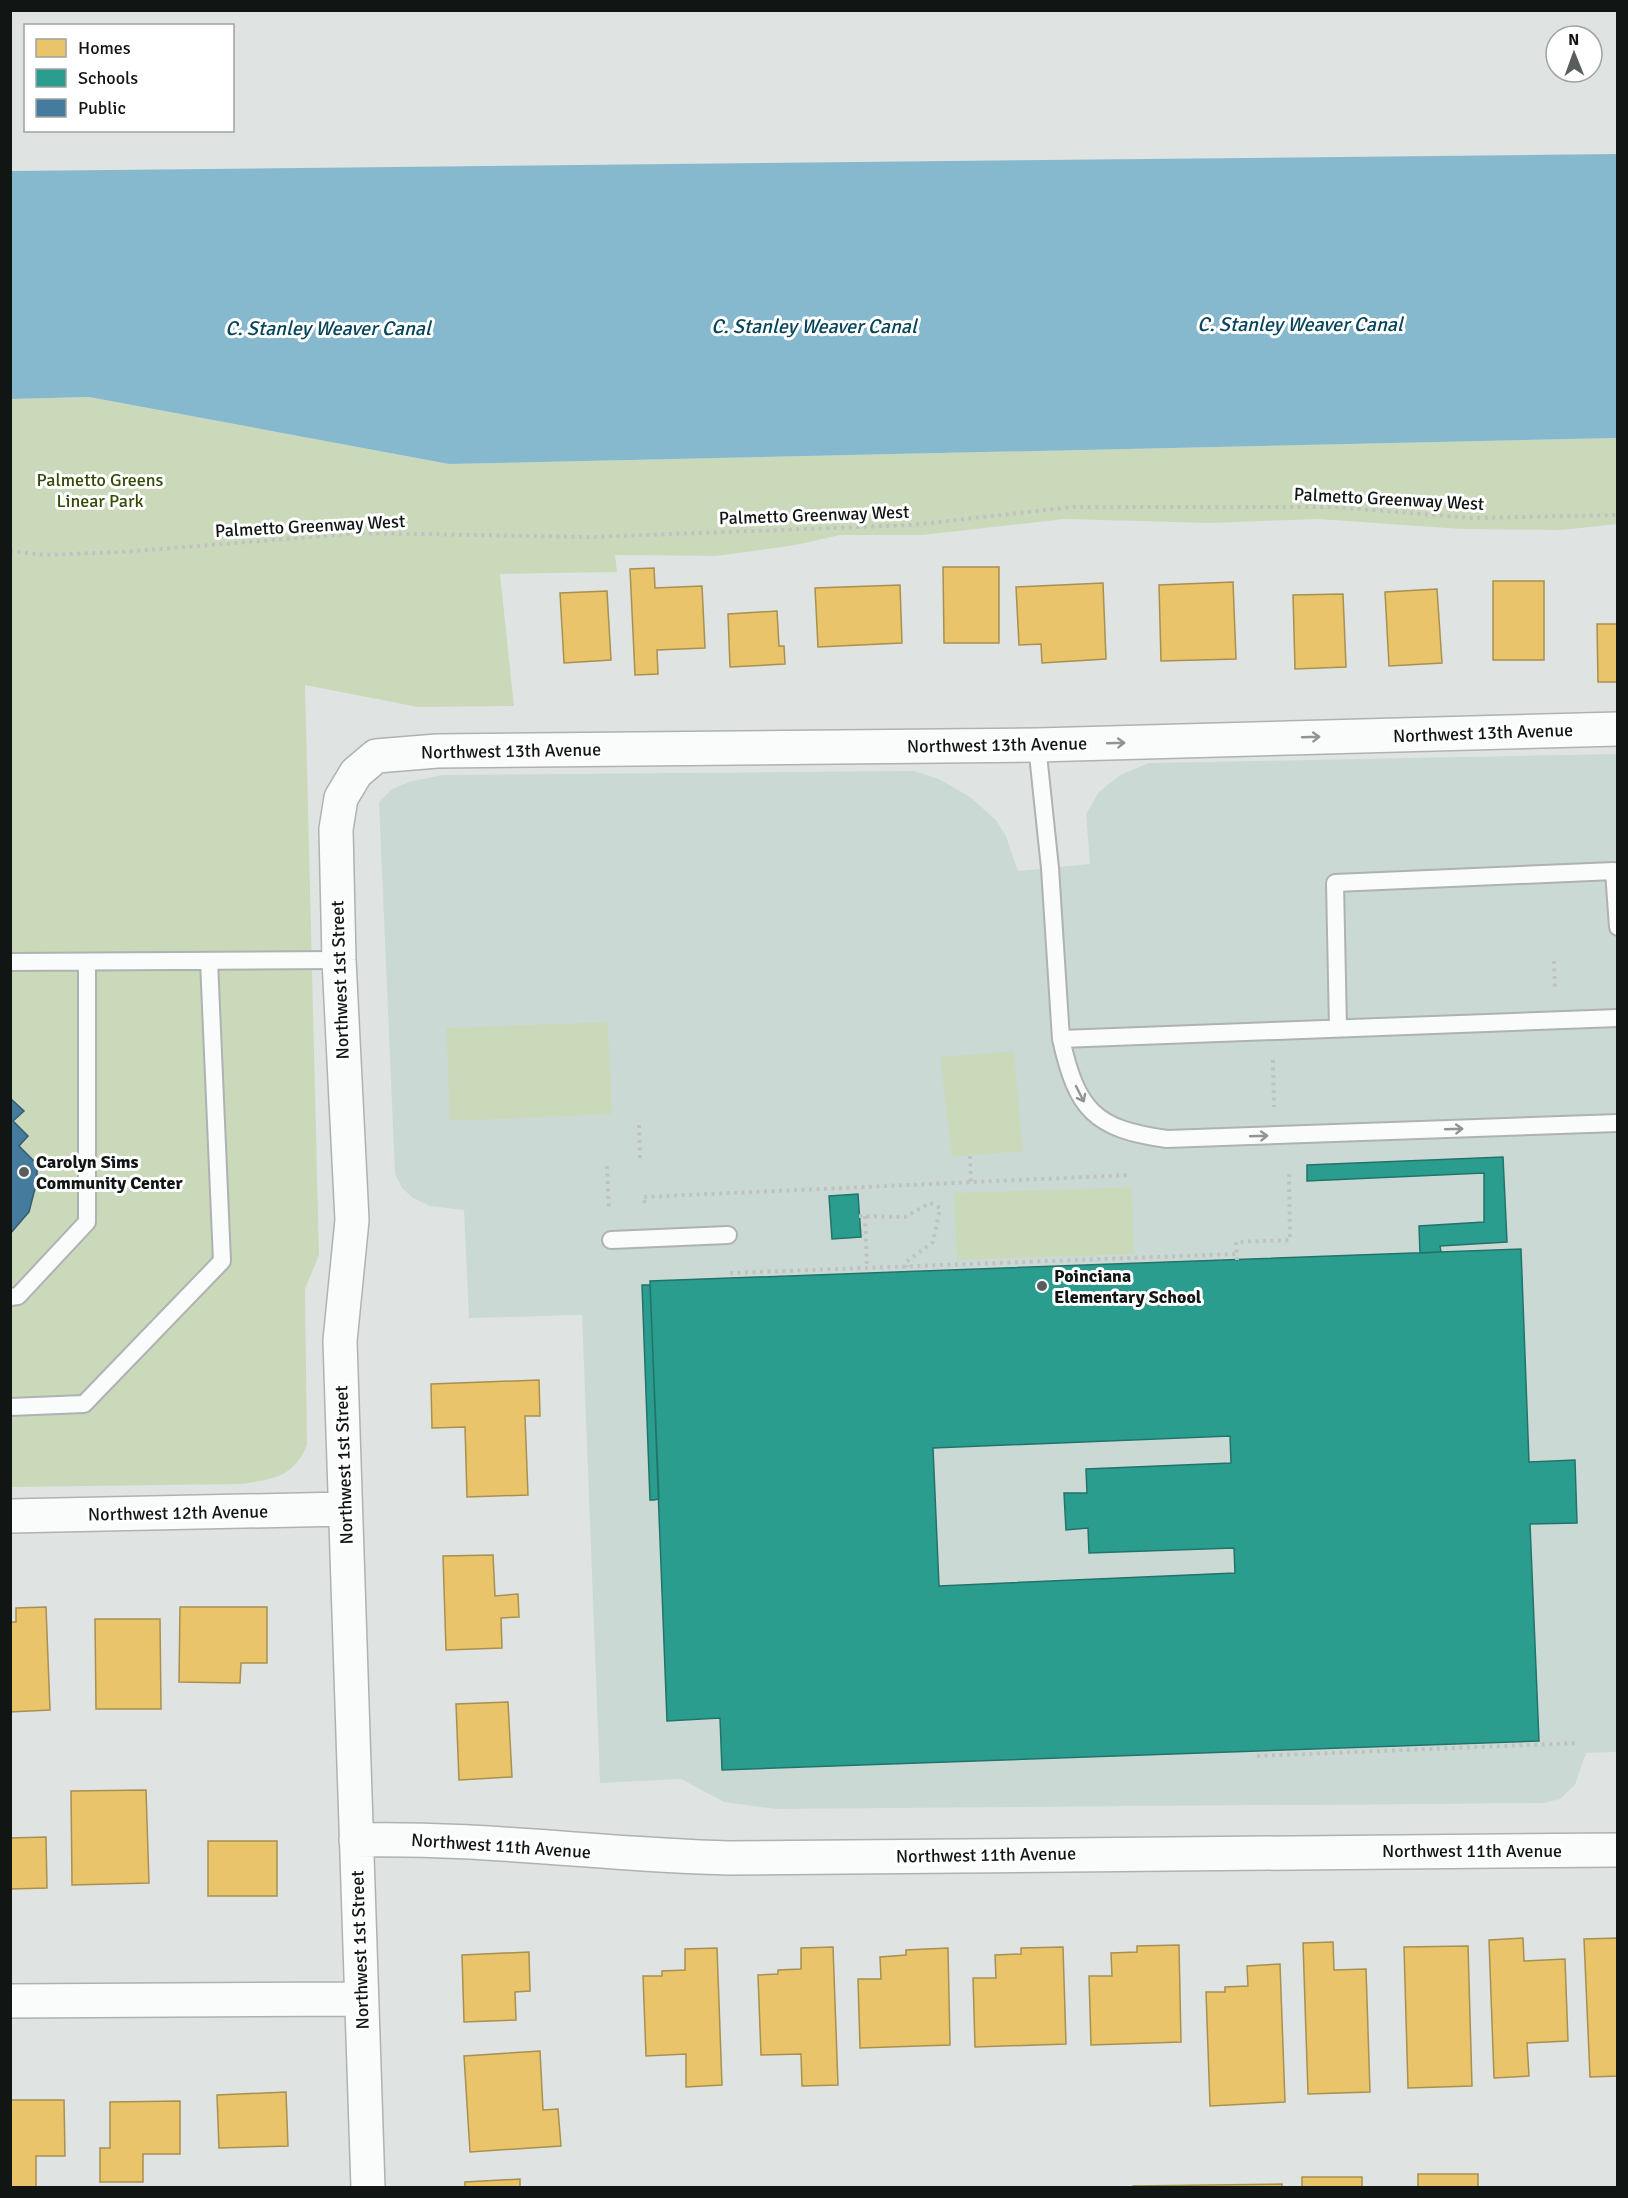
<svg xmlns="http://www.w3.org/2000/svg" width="1628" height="2198" viewBox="0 0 1628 2198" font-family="Signika,sans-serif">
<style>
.built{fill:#cbd9d5}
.green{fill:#cbd9bb}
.water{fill:#87b9ce}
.homes{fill:#e9c46a;stroke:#a89050;stroke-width:1.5}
.schools{fill:#2a9d8f;stroke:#22746a;stroke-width:1.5;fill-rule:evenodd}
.public{fill:#457b9d;stroke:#355c74;stroke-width:1.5}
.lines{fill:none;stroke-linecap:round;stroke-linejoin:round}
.lane-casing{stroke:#aeb2b2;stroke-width:20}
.street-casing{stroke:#aeb2b2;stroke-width:36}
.path{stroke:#c0c2c2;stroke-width:4;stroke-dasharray:3 4.5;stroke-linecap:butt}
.lane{stroke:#fafbfb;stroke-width:16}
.street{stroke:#fafbfb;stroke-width:33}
.oneway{stroke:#919493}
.poi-dot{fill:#595d5c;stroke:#fff;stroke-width:2}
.labels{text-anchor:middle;stroke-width:6;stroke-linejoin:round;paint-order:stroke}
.park-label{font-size:18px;fill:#354a07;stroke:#fff}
.street-label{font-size:18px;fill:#111514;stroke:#fff}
.poi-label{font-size:18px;font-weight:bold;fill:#111514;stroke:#fff;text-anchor:start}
.water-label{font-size:20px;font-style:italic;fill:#06455a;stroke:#fff}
</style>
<rect width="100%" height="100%" fill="#dfe4e3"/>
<path class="built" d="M1617 754V1752L1586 1753 1575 1785 1560 1799 1543 1803 776 1809 724 1802 681 1779 600 1783 582 1315 469 1318 464 1210 430 1206 413 1198 402 1188 395 1174 379 802 392 789 409 782 442 775 914 771 939 779 970 797 996 820 1006 836 1018 871 1090 864 1086 814 1099 792 1120 775 1149 763Z"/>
<path class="green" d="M89 397 449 464 1617 438V524L1562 530 1461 529 1318 519 1209 523 1065 519 922 535H840L796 545 716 556 615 555 617 572 500 574 514 706 418 707 305 685 319 1255 305 1289 307 1445C293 1478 273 1479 241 1484L11 1487 10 399Z
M608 1022 612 1114 450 1121 446 1028Z
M1014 1051 1023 1151 952 1157 940 1057Z
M1132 1187 1134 1254 957 1260 954 1193Z"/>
<path class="water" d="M1617 154V438L449 464 89 397 11 399V171Z"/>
<path class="homes" d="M943 567H999V643H944Z
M654 568 655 588 702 586 705 648 657 650 658 674 635 675 630 569Z
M1493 581H1544V660H1493Z
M1233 582 1236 659 1161 661 1159 585Z
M1103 583 1106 659 1042 663 1041 644 1019 645 1016 587Z
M900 585 902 643 818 647 815 588Z
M1437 589 1442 663 1389 666 1385 592Z
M607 591 611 660 564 663 560 593Z
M1343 594 1346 667 1295 669 1293 595Z
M777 611 779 646H784L785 664 730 667 728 614Z
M1597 624H1618V682H1598Z
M539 1380 540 1416H525L528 1495 467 1497 465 1427 432 1428 431 1384Z
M493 1555 495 1596 518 1594 519 1617 501 1618 502 1648 446 1650 443 1556Z
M46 1607 50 1710 10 1712V1622H16V1608Z
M180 1607H267V1663H241L240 1683 179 1682Z
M95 1619H160L161 1709H96Z
M508 1702 512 1777 459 1780 456 1704Z
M146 1790 149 1883 72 1885 71 1791Z
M46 1837 47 1888 10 1889V1838Z
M208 1841H277V1896H208Z
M1523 1938 1524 1961 1565 1959 1568 2041 1527 2043 1529 2076 1494 2078 1489 1940Z
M1618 1938V2076L1590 2077 1584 1939Z
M1333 1942 1334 1970 1366 1969 1370 2092 1308 2094 1303 1943Z
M1179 1945 1181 2042 1091 2045 1089 1976H1112L1111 1953 1137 1952V1946Z
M1468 1946 1472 2086 1408 2088 1404 1947Z
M833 1947 838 2085 802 2086 801 2054 761 2055 758 1975 778 1974V1970L801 1969V1948Z
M1063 1947 1066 2044 975 2047 973 1978H996L995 1955 1021 1954V1948Z
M717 1948 722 2085 686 2087V2054L646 2056 643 1976H662V1971L685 1970V1949Z
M948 1948 950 2045 860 2048 858 1979H881L880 1957 906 1955V1950Z
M529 1952 530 1991 515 1992 516 2020 464 2022 462 1955Z
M1280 1964 1285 2102 1210 2106 1206 1992H1225V1987L1248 1986 1247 1966Z
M540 2051 543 2110 558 2109 561 2146 470 2152 464 2056Z
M286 2092 288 2146 219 2148 217 2095Z
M10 2100H64L65 2156H36V2188H10Z
M180 2101V2154H143V2182H100V2148H110V2102Z
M1418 2174H1478V2188H1418Z
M1302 2177H1362V2188H1302Z
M520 2179V2188H465V2182Z
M1282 2184V2188H1133V2186Z"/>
<path class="schools" d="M1503 1157 1507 1242 1440 1246 1441 1252 1420 1253 1419 1226 1484 1222V1173L1307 1181V1165Z
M858 1194 861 1237 832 1239 829 1196Z
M1521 1249 1529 1462 1575 1460 1577 1523 1530 1524 1539 1741 722 1770 720 1718 667 1721 650 1281ZM1230 1436 1231 1463 1086 1469 1087 1493H1064L1066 1530 1088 1528 1089 1553 1234 1548 1235 1573 939 1586 933 1448Z
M642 1285H650L659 1499 654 1500H650Z"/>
<path class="public" d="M10 1098 24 1111 13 1121 28 1136 19 1146 37 1164V1181L29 1212 10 1234Z"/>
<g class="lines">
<defs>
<path id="lane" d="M1037 745 1050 868 1061 1039C1077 1110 1094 1129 1167 1139L1618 1123
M10 962 339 960
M1338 1028 1335 883 1614 871 1618 927
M1061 1039 1618 1018
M611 1240 728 1235
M10 1297 18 1296 87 1222V962
M10 1407 84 1404 222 1261 209 961"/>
<path id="street" d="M10 1516 345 1509
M356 1840C481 1837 604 1855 729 1858L1618 1850
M10 2001 361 1999
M368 2188 340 1341 352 1220 339 960 336 829 341 798 356 773 376 756 437 751 1037 745 1618 729"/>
</defs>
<use href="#lane" class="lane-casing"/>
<use href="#street" class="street-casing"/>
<path class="path" d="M10 551 44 555 122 552 360 533 592 537 911 525 1073 507H1335L1473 518 1618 515
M1554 961 1555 990
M1273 1060 1274 1107
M639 1125 640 1159
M970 1156 971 1183
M607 1166 609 1210
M645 1203 643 1197 1129 1175
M859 1216 905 1217 930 1203 940 1208 933 1242 906 1262 907 1267
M865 1216 867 1268
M1237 1260 1236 1242 1290 1240 1289 1172
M730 1273 1236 1254
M1257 1756 1579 1743"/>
<use href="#lane" class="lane"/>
<use href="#street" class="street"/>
</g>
<defs><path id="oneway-shaft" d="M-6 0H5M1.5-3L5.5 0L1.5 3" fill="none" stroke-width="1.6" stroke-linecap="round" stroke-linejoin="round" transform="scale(1.5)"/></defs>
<g class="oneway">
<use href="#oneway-shaft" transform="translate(1311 737) rotate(-2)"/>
<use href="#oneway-shaft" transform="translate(1116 743) rotate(-2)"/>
<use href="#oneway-shaft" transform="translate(1080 1094) rotate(63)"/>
<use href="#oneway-shaft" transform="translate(1454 1129) rotate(-2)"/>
<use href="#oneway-shaft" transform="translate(1259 1136) rotate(-2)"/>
</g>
<g class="poi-dot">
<circle cx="24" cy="1172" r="6"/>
<circle cx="1042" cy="1286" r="6"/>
</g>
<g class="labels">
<g class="park-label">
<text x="100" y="486">Palmetto Greens<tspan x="100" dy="21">Linear Park</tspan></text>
</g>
<g class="street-label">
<text transform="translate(1389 499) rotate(3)" y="6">Palmetto Greenway West</text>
<text transform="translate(814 515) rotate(-2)" y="6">Palmetto Greenway West</text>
<text transform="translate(310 526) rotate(-3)" y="6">Palmetto Greenway West</text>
<text transform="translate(1483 733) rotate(-2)" y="6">Northwest 13th Avenue</text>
<text transform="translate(997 745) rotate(-1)" y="6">Northwest 13th Avenue</text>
<text transform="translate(511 751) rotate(-1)" y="6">Northwest 13th Avenue</text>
<text transform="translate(340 980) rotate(-92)" y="6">Northwest 1st Street</text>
<text transform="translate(344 1465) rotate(-92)" y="6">Northwest 1st Street</text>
<text transform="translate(178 1513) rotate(-1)" y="6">Northwest 12th Avenue</text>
<text transform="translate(501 1846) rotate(4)" y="6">Northwest 11th Avenue</text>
<text x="1472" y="1857">Northwest 11th Avenue</text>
<text transform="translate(986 1855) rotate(-1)" y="6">Northwest 11th Avenue</text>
<text transform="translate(360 1950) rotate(-92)" y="6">Northwest 1st Street</text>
</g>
<g class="poi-label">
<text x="36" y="1168">Carolyn Sims<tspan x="36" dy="21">Community Center</tspan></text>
<text x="1054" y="1282">Poinciana<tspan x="1054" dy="21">Elementary School</tspan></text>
</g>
<g class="water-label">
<text x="1300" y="331">C. Stanley Weaver Canal</text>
<text x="814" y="333">C. Stanley Weaver Canal</text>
<text x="328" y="335">C. Stanley Weaver Canal</text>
</g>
</g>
<rect width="1628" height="2198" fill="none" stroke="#111514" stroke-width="24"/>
<rect x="24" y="24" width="210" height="108" fill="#ffffff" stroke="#a0a1a1" stroke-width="1.5"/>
<rect x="36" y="39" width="30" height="18" fill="#e9c46a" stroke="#a0a1a1" stroke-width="1.5"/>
<text x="78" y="54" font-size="18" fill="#111514">Homes</text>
<rect x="36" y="69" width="30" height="18" fill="#2a9d8f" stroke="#a0a1a1" stroke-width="1.5"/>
<text x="78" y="84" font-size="18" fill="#111514">Schools</text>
<rect x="36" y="99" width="30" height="18" fill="#457b9d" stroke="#a0a1a1" stroke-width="1.5"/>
<text x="78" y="114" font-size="18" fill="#111514">Public</text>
<g transform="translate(1574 54) rotate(359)"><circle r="28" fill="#ffffff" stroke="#a0a1a1" stroke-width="1.5"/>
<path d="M0-4.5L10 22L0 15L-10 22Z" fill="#595d5c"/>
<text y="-9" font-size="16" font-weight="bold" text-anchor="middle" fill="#111514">N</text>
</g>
</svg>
